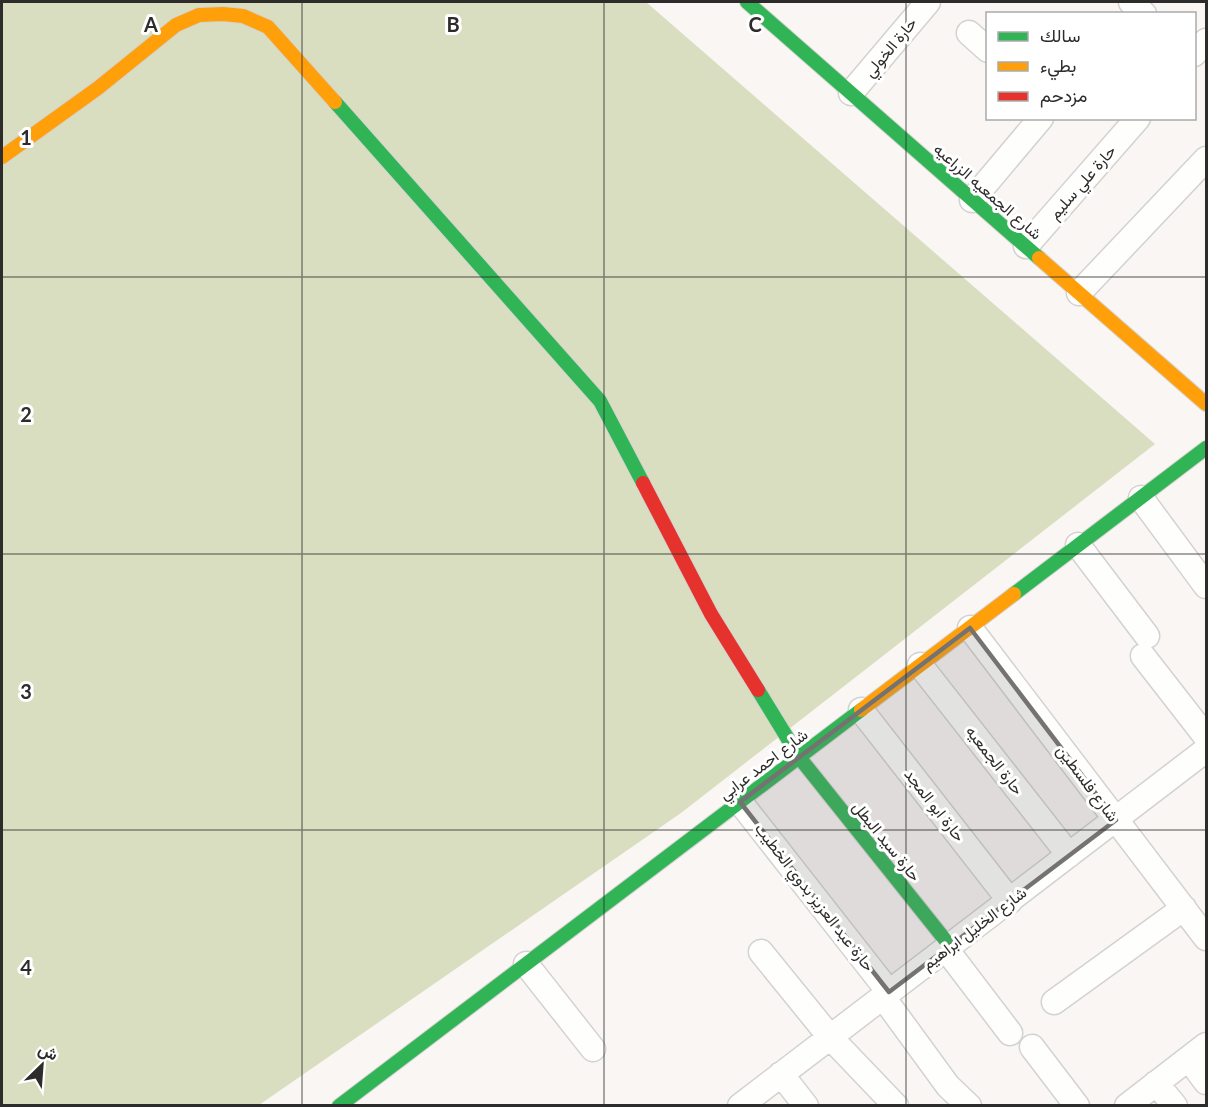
<svg xmlns="http://www.w3.org/2000/svg" width="1208" height="1107" viewBox="0 0 1208 1107" font-family="Lato,Vazirmatn,sans-serif">
<style>
.green{fill:#dadec0}
.lines{fill:none;stroke-linecap:round;stroke-linejoin:round}
.street-casing{stroke:#d4d2d1;stroke-width:27}
.fast-casing{stroke:#d4d2d1;stroke-width:16}
.slow-casing{stroke:#d4d2d1;stroke-width:16}
.jam-casing{stroke:#d4d2d1;stroke-width:16}
.street{stroke:#fefefd;stroke-width:24}
.fast{stroke:#30b455;stroke-width:14}
.slow{stroke:#ff9f0a;stroke-width:14}
.jam{stroke:#e5322d;stroke-width:14}
.marked{fill:#757371;fill-opacity:0.2;stroke:#757371;stroke-width:4.5;stroke-linejoin:round}
.grid{fill:none;stroke:#2e2c2a;stroke-width:1.5;stroke-opacity:0.55}
.labels{text-anchor:middle;stroke-width:6;stroke-linejoin:round;paint-order:stroke}
.street-label{font-size:16px;fill:#2e2c2a;stroke:#fff}
.grid-label{font-size:20px;text-anchor:middle;font-weight:bold;fill:#2e2c2a;stroke:#fff;stroke-width:6;stroke-linejoin:round;paint-order:stroke}
</style>
<rect width="100%" height="100%" fill="#f9f6f4"/>
<path class="green" d="M2 2H646L1155 444 681 813 259 1105 2 1106Z"/>
<g class="lines">
<defs>
<path id="street" d="M1131 2 1144 14
M969 33 988 50
M1194 54 1206 41
M851 93 928 2
M972 200 1041 118
M1026 246 1138 118
M1079 293 1206 159
M1141 498 1206 586
M1078 545 1147 636
M970 628 1206 938
M1143 656 1206 737
M920 665 1069 855
M861 710 1010 901
M740 802 889 992
M946 949 1010 1033
M761 952 830 1037 896 1106
M526 964 593 1049
M883 997 948 1086 969 1106
M1054 1002 1184 908
M1032 1047 1077 1106
M1189 1059 1206 1082
M781 1074 806 1106
M1156 1083 1175 1106
M740 1106 1206 750
M1127 1106 1206 1045"/>
<path id="fast" d="M747 2 1039 258
M335 102 600 401 643 483
M1014 594 1206 448
M758 690 799 757 950 946
M339 1106 861 710"/>
<path id="slow" d="M2 157 98 88 176 25 199 15 223 14 243 16 268 27 335 102
M1039 258 1206 404
M861 710 1014 594"/>
<path id="jam" d="M643 483 711 614 758 690"/>
</defs>
<use href="#street" class="street-casing"/>
<use href="#fast" class="fast-casing"/>
<use href="#slow" class="slow-casing"/>
<use href="#jam" class="jam-casing"/>
<use href="#street" class="street"/>
<use href="#fast" class="fast"/>
<use href="#slow" class="slow"/>
<use href="#jam" class="jam"/>
</g>
<path class="marked" d="M970 628 1116 820 889 992 740 802Z"/>
<path class="grid" d="M302 2V1106M604 2V1106M906 2V1106M2 277H1206M2 554H1206M2 830H1206"/>
<g class="labels">
<g class="street-label">
<text transform="translate(890 47) rotate(-50)" y="6">حارة الخولي</text>
<text transform="translate(1082 182) rotate(-49)" y="6">حارة علي سليم</text>
<text transform="translate(988 191) rotate(41)" y="6">شارع الجمعيه الزراعيه</text>
<text transform="translate(995 760) rotate(52)" y="6">حارة الجمعيه</text>
<text transform="translate(763 764) rotate(-37)" y="6">شارع احمد عرابي</text>
<text transform="translate(1088 783) rotate(53)" y="6">شارع فلسطين</text>
<text transform="translate(935 805) rotate(52)" y="6">حارة ابو المجد</text>
<text transform="translate(887 841) rotate(51)" y="6">حارة سيد البطل</text>
<text transform="translate(815 897) rotate(52)" y="6">حارة عبد العزيز بدوي الخطيب</text>
<text transform="translate(974 928) rotate(-37)" y="6">شارع الخليل ابراهيم</text>
</g>
</g>
<g class="grid-label">
<text x="151" y="32">A</text>
<text x="453" y="32">B</text>
<text x="755" y="32">C</text>
<text x="26" y="145">1</text>
<text x="26" y="422">2</text>
<text x="26" y="699">3</text>
<text x="26" y="975">4</text>
</g>
<rect width="1208" height="1107" fill="none" stroke="#2e2c2a" stroke-width="6"/>
<rect x="986" y="12" width="210" height="108" fill="#ffffff" stroke="#ababaa" stroke-width="1.5"/>
<rect x="998" y="32" width="30" height="9" fill="#30b455" stroke="#ababaa" stroke-width="1.5"/>
<text x="1040" y="42" font-size="18" fill="#2e2c2a">سالك</text>
<rect x="998" y="62" width="30" height="9" fill="#ff9f0a" stroke="#ababaa" stroke-width="1.5"/>
<text x="1040" y="72" font-size="18" fill="#2e2c2a">بطيء</text>
<rect x="998" y="92" width="30" height="9" fill="#e5322d" stroke="#ababaa" stroke-width="1.5"/>
<text x="1040" y="102" font-size="18" fill="#2e2c2a">مزدحم</text>
<g transform="translate(42 1065) rotate(25)" stroke="#ffffff" stroke-width="4.5" paint-order="stroke">
<path d="M0-4.5L10 22L0 15L-10 22Z" fill="#2e2c2a"/>
<text y="-9" font-size="16" font-weight="bold" text-anchor="middle" fill="#2e2c2a">ش</text>
</g>
</svg>
